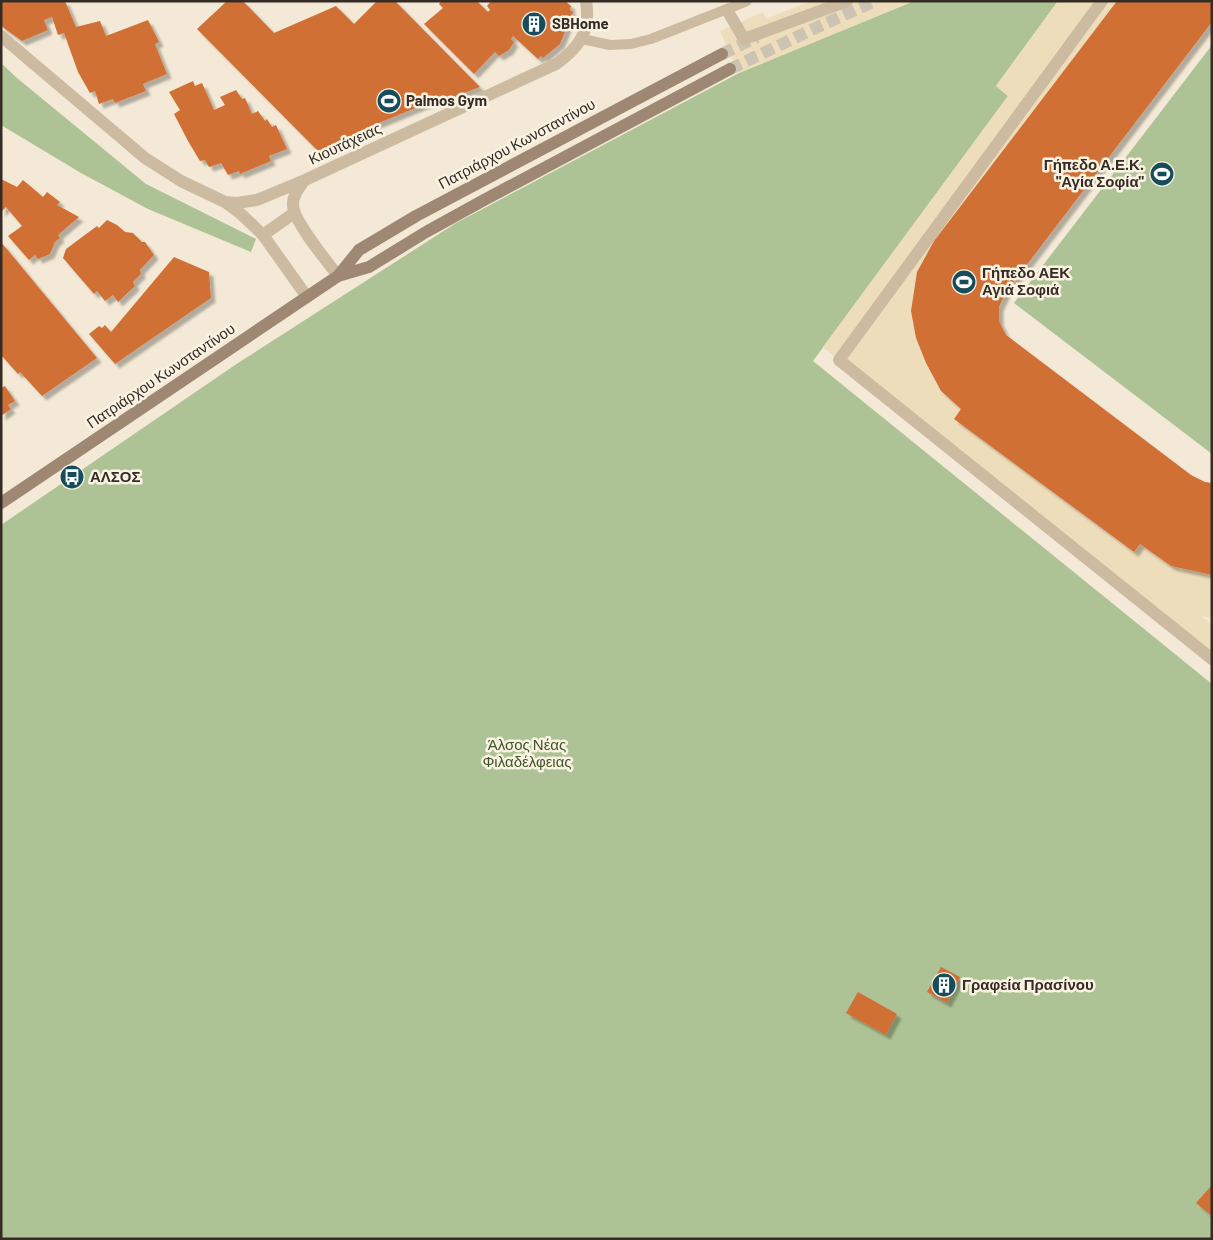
<svg xmlns="http://www.w3.org/2000/svg" width="1213" height="1240" viewBox="0 0 1213 1240" font-family="Barlow,sans-serif">
<style>
.green{fill:#aec395}
.plaza{fill:#edddbb}
.building{fill:#d16f36;filter:url(#shadow)}
.lines{fill:none;stroke-linecap:round;stroke-linejoin:round}
.secondary-tunnel{stroke:#cdc3b3;stroke-width:12;stroke-dasharray:12 6;stroke-linecap:butt}
.service{stroke:#ccbaa1;stroke-width:10}
.pedestrian{stroke:#ccbaa1;stroke-width:12}
.minor{stroke:#ccbaa1;stroke-width:12}
.secondary{stroke:#9f8873;stroke-width:12}
.labels{text-anchor:middle;stroke-width:5;stroke-linejoin:round;paint-order:stroke}
.poi-label{font-size:15px;font-weight:bold;fill:#352c25;stroke:#faf2e2;text-anchor:start}
.street-label{font-size:15px;fill:#352c25;stroke:#faf2e2}
.park-label{font-size:15px;fill:#3e5626;stroke:#faf2e2}
</style>
<defs>
<filter id="shadow"><feDropShadow dx="4.5" dy="4.5" stdDeviation="1" flood-color="#0004"/></filter>
</defs>
<rect width="100%" height="100%" fill="#f3e9d6"/>
<path class="green" d="M914 1H1058L996 86 1008 96 813 361 1212 684V1239H1V525L238 363 456 223 739 73Z
M1212 45V454L1014 303Z
M1 63 17 78 146 184 256 239 251 252 148 209 81 173 1 125Z"/>
<path class="plaza" d="M811 1H914L739 73 720 31 763 12 766 19Z
M1058 1H1117L911 311 916 338 926 363 941 391 961 409 954 419 1133 552 1140 544 1171 566 1212 575V618L1201 616 1212 624V659L823 347 1008 96 996 86Z"/>
<path class="building" d="M1 1H65L76 27 100 21 106 36 148 20 159 42 155 44 167 74 143 84 146 91 115 103 113 99 99 104 95 91 90 93 78 72 64 33 58 35 52 17 44 20 48 30 22 41 1 26Z
M227 1H243L274 33 336 6 354 24 377 1H395L480 87 437 103 435 100 369 127 367 128 369 130 319 152 197 29Z
M441 1H477L488 12 490 10 487 6 491 1H565L571 6 570 10 573 12 560 44 543 58 541 56 538 59 513 36 511 39 514 42 509 50 499 56 495 52 474 74 424 24 443 8 439 4Z
M1117 1H1212V22L1006 292 999 307V321L1006 335 1191 475 1205 482 1212 483V575L1171 566 1140 544 1134 552 954 419 961 409 941 391 926 363 916 338 911 311 917 272 934 241Z
M193 81 195 86 202 83 214 110 225 105 220 97 236 90 242 99 245 98 252 114 258 111 265 121 267 119 272 127 276 125 287 149 269 156 271 161 240 174 239 171 228 175 221 163 209 167 205 160 200 161 188 141 174 114 180 110 169 92Z
M1 179 17 187 23 180 43 197 47 192 60 202 57 205 79 217 58 235 60 238 55 242 50 254 38 259 35 255 29 260 8 236 22 226 6 207 1 212Z
M107 220 117 225 125 232 133 233 142 242H145L154 255 140 270 141 274 133 282 135 286 118 302 113 295 105 301 97 291 94 294 63 258 66 249 97 226 99 228Z
M1 242 97 358 42 396 20 372 18 374 1 355Z
M174 257 209 272 211 298 115 364 89 334 99 326 102 328 105 325 111 332Z
M5 386 15 401 8 405 11 409 1 416V388Z
M941 967 960 977 947 1003 927 992Z
M858 992 897 1014 886 1035 846 1013Z
M1212 1185V1216L1196 1203Z"/>
<g class="lines">
<path class="secondary-tunnel" d="M722 54 757 37
M730 69 809 31 875 1"/>
<path class="service" d="M582 39 610 45 631 44 651 39 747 1"/>
<path class="pedestrian" d="M1102 1 839 360 1212 659
M727 10 744 39 847 1"/>
<path class="minor" d="M1 36 145 158 181 181 225 202 241 214 263 235 307 297
M305 180C299 188 293 195 293 204 292 220 327 261 338 276
M225 202 237 203 257 200 305 180 556 64C579 48 591 31 586 1
M263 235 294 213"/>
<path class="secondary" d="M338 276 369 267 426 232 484 200 730 69
M1 503 338 276 359 250 416 216 722 54"/>
</g>
<defs>
<symbol id="building-disc" viewBox="-11 -11 22 22"><circle r="9.5" fill="#174d5a" stroke="#faf2e2"/><path d="M-4-6H4V6H1V3H-1V6H-4ZM-2.5-4.3h1.7v1.8h-1.7ZM.8-4.3h1.7v1.8H.8ZM-2.5-1h1.7V.8h-1.7ZM.8-1h1.7V.8H.8Z" fill="#fff"/></symbol>
<symbol id="stadium-disc" viewBox="-11 -11 22 22"><circle r="9.5" fill="#174d5a" stroke="#faf2e2"/><path d="M0-5a6.5 5 0 1 0 0 10a6.5 5 0 1 0 0-10ZM-3.5-1.8h7v3.6h-7Z" fill="#fff"/></symbol>
<symbol id="bus-disc" viewBox="-11 -11 22 22"><circle r="9.5" fill="#174d5a" stroke="#faf2e2"/><path d="M-5-6H5V4H4V6H2V4H-2V6H-4V4H-5ZM-3.5-4V0h7V-4ZM-3.5 1.2v1.5H-2V1.2ZM2 1.2v1.5H3.5V1.2Z" fill="#fff"/></symbol>
</defs>
<g fill-rule="evenodd">
<use href="#building-disc" x="520" y="10" width="28" height="28"/>
<use href="#stadium-disc" x="375" y="87" width="28" height="28"/>
<use href="#stadium-disc" x="1148" y="160" width="28" height="28"/>
<use href="#stadium-disc" x="950" y="268" width="28" height="28"/>
<use href="#bus-disc" x="58" y="463" width="28" height="28"/>
<use href="#building-disc" x="930" y="971" width="28" height="28"/>
</g>
<g class="labels">
<g class="poi-label">
<text x="552" y="29">SBHome</text>
<text x="406" y="106">Palmos Gym</text>
<text x="1144" y="170" text-anchor="end">Γήπεδο Α.Ε.Κ.<tspan x="1144" dy="17">"Αγία Σοφία"</tspan></text>
<text x="982" y="278">Γήπεδο ΑΕΚ<tspan x="982" dy="17">Αγιά Σοφιά</tspan></text>
<text x="90" y="482">ΑΛΣΟΣ</text>
<text x="962" y="990">Γραφεία Πρασίνου</text>
</g>
<g class="street-label">
<text transform="translate(345 144) rotate(-25)" y="5">Κιουτάχειας</text>
<text transform="translate(517 144) rotate(-28)" y="5">Πατριάρχου Κωνσταντίνου</text>
<text transform="translate(161 376) rotate(-34)" y="5">Πατριάρχου Κωνσταντίνου</text>
</g>
<g class="park-label">
<text x="527" y="750">Άλσος Νέας<tspan x="527" dy="17">Φιλαδέλφειας</tspan></text>
</g>
</g>
<rect width="1213" height="1240" fill="none" stroke="#352c25" stroke-width="5"/>
</svg>
